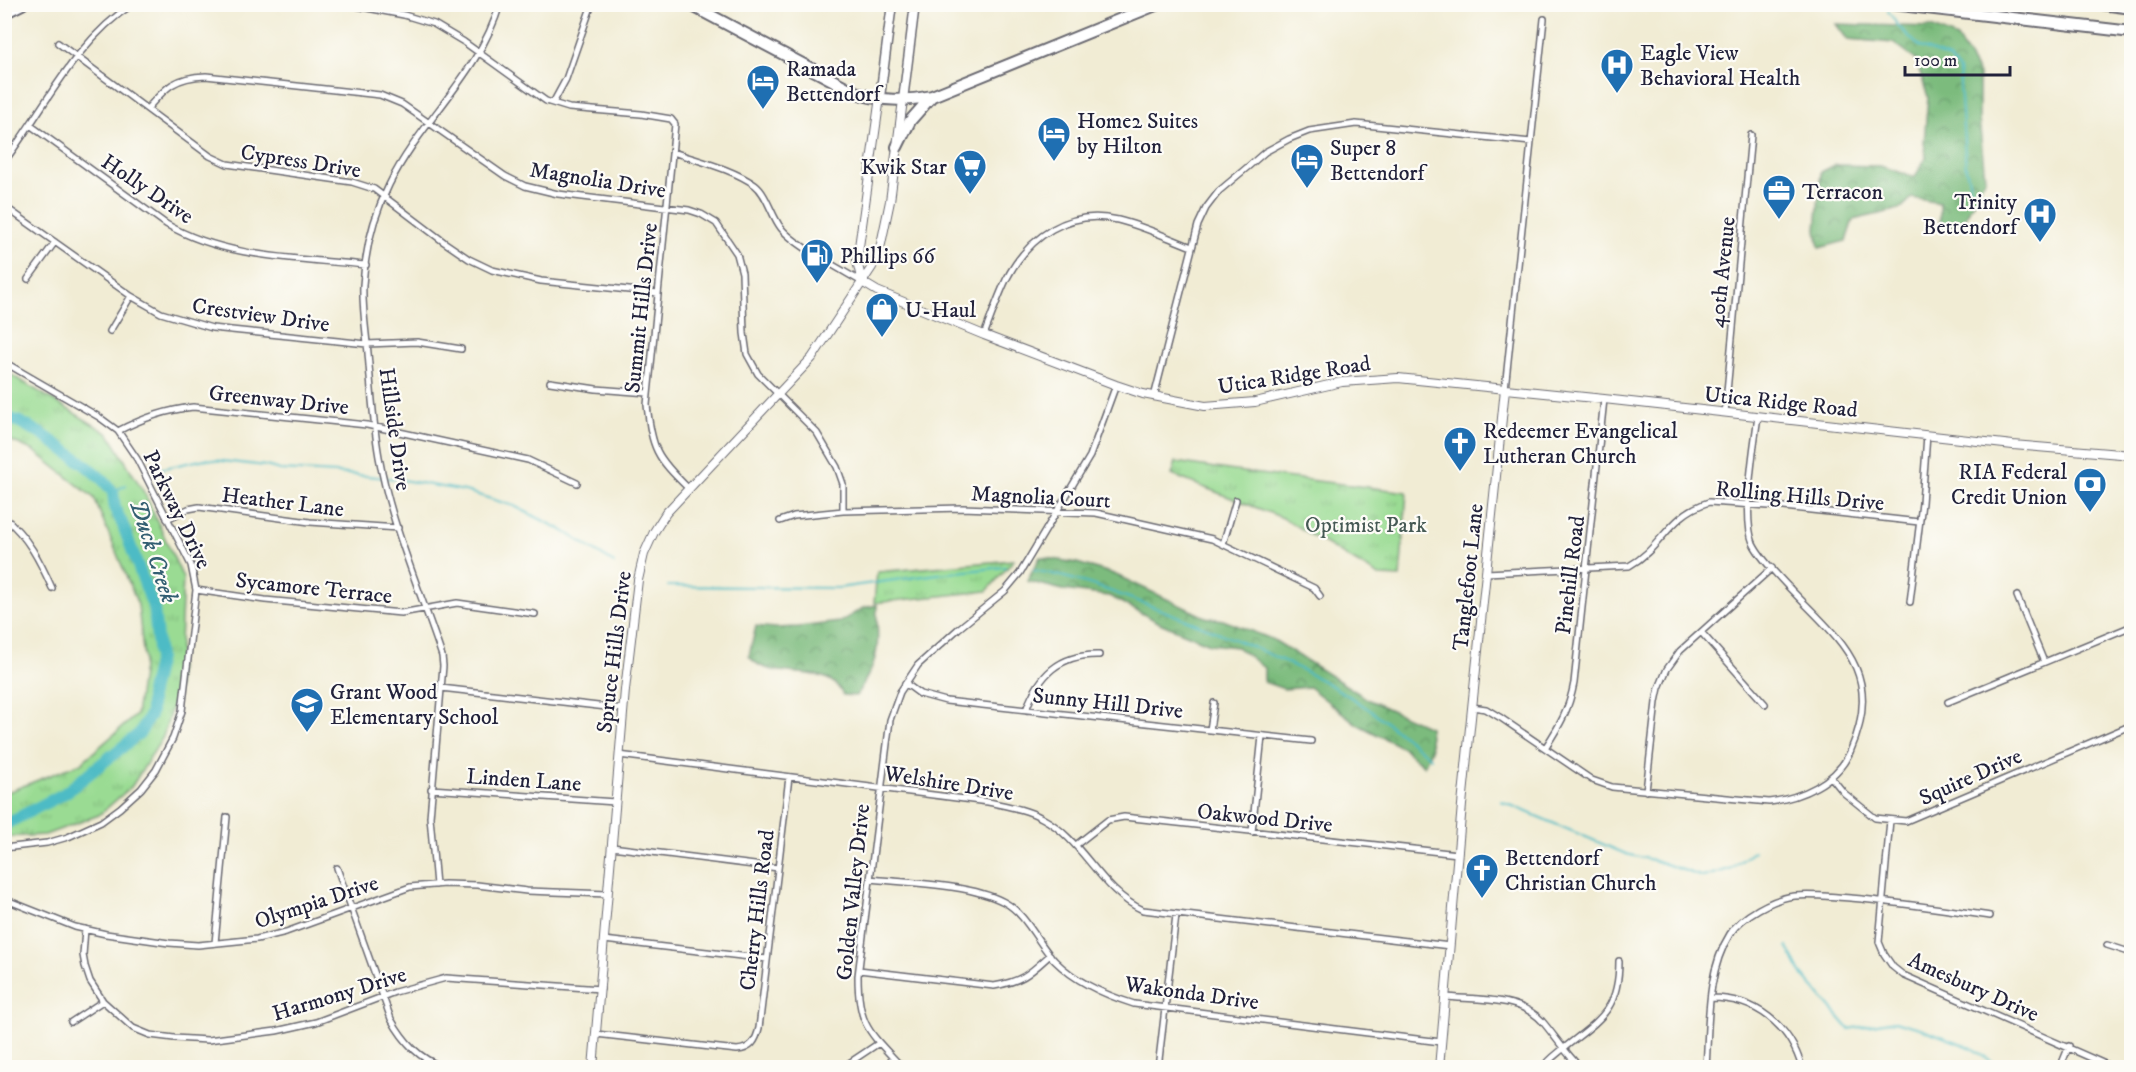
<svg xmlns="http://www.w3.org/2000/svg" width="2136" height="1072" viewBox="0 0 2136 1072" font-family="'IM FELL DW Pica',serif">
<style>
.forest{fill:url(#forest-crowns);stroke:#4e6e5c;stroke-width:1.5}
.park{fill:url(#park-tufts);stroke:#5e7e67;stroke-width:1.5}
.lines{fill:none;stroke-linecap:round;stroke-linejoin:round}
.stream{stroke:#4dbbc5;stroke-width:2}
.river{stroke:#4dbbc5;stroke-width:12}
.minor-casing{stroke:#6a6971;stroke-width:8}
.secondary-casing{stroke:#6a6971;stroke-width:10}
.primary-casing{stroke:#6a6971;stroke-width:11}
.motorway-casing{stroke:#6a6971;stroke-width:14}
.minor{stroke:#fff;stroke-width:5}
.secondary{stroke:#fff;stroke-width:8}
.primary{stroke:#fff;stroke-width:8}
.motorway{stroke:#fff;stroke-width:10}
.labels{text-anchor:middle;stroke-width:4.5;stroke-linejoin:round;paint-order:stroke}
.poi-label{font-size:22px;fill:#22223b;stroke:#fdfcf7;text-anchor:start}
.street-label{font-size:22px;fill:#22223b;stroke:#fdfcf7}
.park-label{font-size:22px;fill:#465a55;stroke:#fdfcf7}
.water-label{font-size:24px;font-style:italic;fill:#335f72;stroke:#fdfcf7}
</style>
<defs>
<pattern id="forest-crowns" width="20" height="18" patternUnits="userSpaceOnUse" patternTransform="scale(1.5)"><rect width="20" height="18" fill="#7bbb7d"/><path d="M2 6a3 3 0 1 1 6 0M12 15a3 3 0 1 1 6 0" fill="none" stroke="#649868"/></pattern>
<pattern id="park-tufts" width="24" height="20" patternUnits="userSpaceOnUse" patternTransform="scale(1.5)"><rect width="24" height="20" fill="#9adb93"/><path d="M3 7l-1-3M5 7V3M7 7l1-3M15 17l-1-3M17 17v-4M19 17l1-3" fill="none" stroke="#84bc80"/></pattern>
</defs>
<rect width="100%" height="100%" fill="#fdfcf7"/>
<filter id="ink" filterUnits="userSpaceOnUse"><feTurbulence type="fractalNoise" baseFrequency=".0167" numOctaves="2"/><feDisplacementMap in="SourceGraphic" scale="12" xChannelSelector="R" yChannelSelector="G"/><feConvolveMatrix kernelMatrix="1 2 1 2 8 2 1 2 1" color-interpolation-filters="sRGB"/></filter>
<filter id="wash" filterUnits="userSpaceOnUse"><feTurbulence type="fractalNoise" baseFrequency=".008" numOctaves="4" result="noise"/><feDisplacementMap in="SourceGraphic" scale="24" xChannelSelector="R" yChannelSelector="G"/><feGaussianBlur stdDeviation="1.35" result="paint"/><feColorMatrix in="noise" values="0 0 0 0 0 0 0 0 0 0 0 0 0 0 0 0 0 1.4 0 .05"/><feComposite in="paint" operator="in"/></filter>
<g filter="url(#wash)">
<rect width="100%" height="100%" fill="#f1ecd4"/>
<path class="forest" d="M1836 24 1931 27 1957 38 1979 74V119L1985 178 1964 221 1940 229V203L1912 198 1900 209 1853 220 1846 241 1819 248 1816 230 1821 172 1835 165 1880 166 1915 177 1926 157 1924 142 1928 97 1916 60 1893 43 1847 39Z
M1040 557 1077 563 1114 574 1205 617 1223 620 1274 640 1369 700 1429 727 1431 750 1424 766 1403 748 1357 724 1309 687 1284 689 1264 682V668L1237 647 1210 644 1162 624 1109 596 1063 590 1027 581Z
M877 605C876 619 879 635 877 648 875 666 865 681 856 696L843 695C827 658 771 686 749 656L756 626 775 628 798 627 840 622 863 608Z"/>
<path class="park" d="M5 371 109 434 145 494 183 578 178 686 163 737 132 786 99 815 45 835 5 837V793L81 763 136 715 144 660 138 605 94 498 34 451 5 438Z
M1176 462 1235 471 1407 492 1400 577 1379 576 1283 518 1172 475Z
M1014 560 987 591 874 603 877 572Z"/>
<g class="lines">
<path class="stream" d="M1888 11 1898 26 1920 47 1949 58 1959 70 1966 169 1971 189
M160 469 205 459 266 466 280 470 337 473 397 479 465 491 514 506 562 530 614 563
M113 492 126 485
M1033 570C1079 578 1121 595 1164 611 1234 639 1307 666 1370 710 1391 725 1410 742 1431 758
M668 586 838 588 938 574 1005 567
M1501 801 1626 854 1657 861 1703 877 1732 868 1754 851
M1787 946 1801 973 1849 1029 1895 1021 1920 1028 1970 1047 2002 1068"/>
<path class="river" d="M4 417 20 422 43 435 83 463 103 480 113 492 115 509 122 523 154 609 159 658 151 692V713L140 733 65 793 4 825"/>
</g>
</g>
<g filter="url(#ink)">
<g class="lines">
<defs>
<path id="minor" d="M346 4 404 15 434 24 464 42 546 101 569 108 641 114 671 119 675 124 647 405C652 449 656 457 688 488
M58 43 210 156 227 164 352 182 374 189 444 242 469 259 492 270 541 281 658 293
M553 103 566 79 592 4
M147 109C166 87 175 77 206 76L380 95 402 104 505 176 525 186 558 194 689 210 701 214 716 223 737 254 742 273 744 333 747 354 758 374 817 433 837 467 843 484V511
M30 125 166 224C226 259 299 258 366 265
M673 152C698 161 733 169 755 185 767 194 771 215 781 228 794 245 842 270 862 282
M4 162C45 108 75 41 133 4
M4 206 131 296 161 313 212 328 367 344 417 342 461 349
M28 279 55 242
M110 331 131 296
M984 335C991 317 998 297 1006 280 1028 237 1069 208 1118 220 1143 226 1168 238 1192 247
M4 362 99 417 118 431 137 459 191 565 196 590 182 711 173 738 156 770 141 789 120 808 101 822 68 837 47 843 4 848
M550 382 596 389 648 393
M1505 389 1544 19
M1154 397 1198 225 1206 208 1219 191 1250 165 1265 152 1289 139 1309 131 1356 124 1531 142
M1725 413 1751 135
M118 431C143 418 165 410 193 407L367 425 528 460 577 483
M4 517C28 537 40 561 52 588
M167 519 188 509 199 507 310 522 398 528
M780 521 794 516 843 511 962 508 1096 513 1212 539 1314 588 1320 596
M1223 544 1236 500
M1486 573 1629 566C1662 548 1668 515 1709 502L1784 507 1919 522
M196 590 265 600 401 613 457 603 535 614
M2017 596 2044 662
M1910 602 1922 503 1927 435
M1701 632 1765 704
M905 683 920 694 946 701 1311 741
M441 688 624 709
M1948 702 2132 626
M1472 707 1486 709 1501 718 1592 780 1612 787 1769 802C1800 798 1836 783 1850 752 1888 667 1833 636 1781 579 1771 568 1759 556 1753 543 1742 517 1754 446 1758 416
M1026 710C1039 675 1059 654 1099 655
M1210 730 1214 703
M1545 748C1560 725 1569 710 1574 683L1604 399
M619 755 988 802C1006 806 1026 809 1042 818 1084 840 1100 891 1143 910L1450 946
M1831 777 1844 793 1875 818 1906 821 2132 725
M431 789 615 802
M1646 791 1656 702 1659 688 1667 669 1680 651 1772 568
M1890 820 1879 942 1884 954 1893 967 1903 975 2114 1068
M1252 832 1262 736
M1076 845 1108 820 1124 817 1458 854
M612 847 778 868
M337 868 391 1019C404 1042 419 1059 445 1068
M870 879C909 883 970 884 1004 902 1027 914 1037 943 1055 961 1077 983 1105 995 1134 1004L1441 1042
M436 885 430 817 443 666 442 656C420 590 391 525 379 457 373 423 371 388 368 353 366 331 362 307 363 285 365 251 374 215 389 185 420 121 479 75 500 4
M4 899 75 927 106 934 169 943 198 945 257 939 286 932 410 887 445 884 477 885 527 891 608 894
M85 929 83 955 85 966 90 981 103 1001 133 1028 150 1035 174 1038 208 1040 276 1031 316 1022 395 992 446 978 601 989
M604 940 767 959
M215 943 227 817
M2107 945 2132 953
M859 970 994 986C1023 981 1029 974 1050 955
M1445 997C1476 1000 1519 996 1542 1021 1555 1036 1566 1054 1581 1068
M1711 998C1756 998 1790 1025 1802 1068
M71 1022 103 1001
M596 1034 737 1050C751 1049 756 1041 759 1028L789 777
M849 1063 879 1043
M906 1068 899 1064C868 1031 858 1024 858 976L890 720 900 692 918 665 958 629 1005 591 1020 573 1090 456 1116 385
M1158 1068 1176 915
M1543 1068C1548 1060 1557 1054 1564 1048 1600 1019 1619 1011 1619 961
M1706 1068C1709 1024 1706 972 1730 934 1741 916 1774 898 1795 896 1813 894 1832 897 1850 898 1897 902 1943 909 1990 916
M2060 1068 2069 1046"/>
<path id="secondary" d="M862 282 877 291 984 335 1116 385 1143 394 1205 406 1255 402 1342 382 1398 378 1604 399 2013 445 2132 455
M862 282 857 261 880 97
M593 1068 625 690 638 580 644 554 654 532 666 513 812 358 872 267 881 244 890 201 903 100
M1439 1068 1462 805 1505 389"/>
<path id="primary" d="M880 97 892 4
M903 100 915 4"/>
<path id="motorway" d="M689 4 855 92C878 102 908 101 932 96L1158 4
M1892 4 2132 32
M2102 4 2132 8
M4 13 22 4
M897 147 910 121 932 96"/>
</defs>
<use href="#minor" class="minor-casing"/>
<use href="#secondary" class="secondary-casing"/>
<use href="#primary" class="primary-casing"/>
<use href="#motorway" class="motorway-casing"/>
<use href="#minor" class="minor"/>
<use href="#secondary" class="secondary"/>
<use href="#primary" class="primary"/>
<use href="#motorway" class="motorway"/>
</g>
</g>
<defs>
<symbol id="hospital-pin" viewBox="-11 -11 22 30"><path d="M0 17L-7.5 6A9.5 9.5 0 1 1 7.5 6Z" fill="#1f6fb2" stroke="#fdfcf7"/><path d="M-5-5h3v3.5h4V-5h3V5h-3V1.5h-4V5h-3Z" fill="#fff"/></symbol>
<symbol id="hotel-pin" viewBox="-11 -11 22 30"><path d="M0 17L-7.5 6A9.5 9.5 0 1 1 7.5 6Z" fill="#1f6fb2" stroke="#fdfcf7"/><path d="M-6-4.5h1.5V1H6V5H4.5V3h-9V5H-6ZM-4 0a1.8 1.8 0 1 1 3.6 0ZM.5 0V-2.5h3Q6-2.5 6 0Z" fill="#fff"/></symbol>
<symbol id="supermarket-pin" viewBox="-11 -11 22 30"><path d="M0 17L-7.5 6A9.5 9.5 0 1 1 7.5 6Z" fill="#1f6fb2" stroke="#fdfcf7"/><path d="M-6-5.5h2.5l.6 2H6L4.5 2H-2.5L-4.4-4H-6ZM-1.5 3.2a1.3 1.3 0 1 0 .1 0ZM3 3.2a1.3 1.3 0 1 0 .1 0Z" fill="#fff"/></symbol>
<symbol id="office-pin" viewBox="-11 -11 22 30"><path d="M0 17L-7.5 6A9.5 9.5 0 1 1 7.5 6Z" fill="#1f6fb2" stroke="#fdfcf7"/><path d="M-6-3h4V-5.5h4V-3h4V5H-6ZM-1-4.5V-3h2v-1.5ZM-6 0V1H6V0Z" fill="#fff"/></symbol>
<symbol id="fuel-pin" viewBox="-11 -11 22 30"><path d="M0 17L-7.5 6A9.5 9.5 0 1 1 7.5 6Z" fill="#1f6fb2" stroke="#fdfcf7"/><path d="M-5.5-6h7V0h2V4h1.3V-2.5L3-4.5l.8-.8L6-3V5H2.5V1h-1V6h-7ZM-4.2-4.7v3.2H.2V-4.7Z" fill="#fff"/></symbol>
<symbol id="shop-pin" viewBox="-11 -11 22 30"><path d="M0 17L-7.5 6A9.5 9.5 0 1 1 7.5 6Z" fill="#1f6fb2" stroke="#fdfcf7"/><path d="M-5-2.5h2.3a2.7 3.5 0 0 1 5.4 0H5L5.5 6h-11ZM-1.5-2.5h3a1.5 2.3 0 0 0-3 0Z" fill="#fff"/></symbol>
<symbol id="church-pin" viewBox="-11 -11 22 30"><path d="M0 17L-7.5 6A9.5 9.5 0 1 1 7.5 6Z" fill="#1f6fb2" stroke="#fdfcf7"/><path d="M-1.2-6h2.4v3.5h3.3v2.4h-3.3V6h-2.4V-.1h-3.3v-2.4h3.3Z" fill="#fff"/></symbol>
<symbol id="bank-pin" viewBox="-11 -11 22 30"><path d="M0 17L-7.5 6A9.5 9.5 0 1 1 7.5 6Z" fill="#1f6fb2" stroke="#fdfcf7"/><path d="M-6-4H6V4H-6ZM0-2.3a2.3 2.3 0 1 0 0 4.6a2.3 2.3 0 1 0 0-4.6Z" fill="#fff"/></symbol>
<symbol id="school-pin" viewBox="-11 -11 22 30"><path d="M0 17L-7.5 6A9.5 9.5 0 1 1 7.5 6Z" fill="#1f6fb2" stroke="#fdfcf7"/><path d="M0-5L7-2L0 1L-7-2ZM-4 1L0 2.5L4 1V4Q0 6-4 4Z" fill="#fff"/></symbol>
</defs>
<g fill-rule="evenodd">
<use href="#hospital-pin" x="1598" y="46" width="38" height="52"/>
<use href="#hotel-pin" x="744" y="62" width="38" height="52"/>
<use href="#hotel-pin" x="1035" y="114" width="38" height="52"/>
<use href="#hotel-pin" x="1288" y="141" width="38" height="52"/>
<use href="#supermarket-pin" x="951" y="147" width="38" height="52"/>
<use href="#office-pin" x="1760" y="172" width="38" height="52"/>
<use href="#hospital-pin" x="2021" y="195" width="38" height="52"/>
<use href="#fuel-pin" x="798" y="236" width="38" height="52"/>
<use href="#shop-pin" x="863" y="290" width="38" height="52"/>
<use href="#church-pin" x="1441" y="424" width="38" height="52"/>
<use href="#bank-pin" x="2071" y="465" width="38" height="52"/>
<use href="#school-pin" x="288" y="685" width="38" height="52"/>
<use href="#church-pin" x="1463" y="851" width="38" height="52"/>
</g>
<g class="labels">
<g class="poi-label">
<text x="1640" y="60">Eagle View<tspan x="1640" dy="25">Behavioral Health</tspan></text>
<text x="786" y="76">Ramada<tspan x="786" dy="25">Bettendorf</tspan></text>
<text x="1077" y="128">Home2 Suites<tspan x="1077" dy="25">by Hilton</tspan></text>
<text x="1330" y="155">Super 8<tspan x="1330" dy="25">Bettendorf</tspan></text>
<text x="947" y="174" text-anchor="end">Kwik Star</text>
<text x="1802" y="199">Terracon</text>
<text x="2017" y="209" text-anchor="end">Trinity<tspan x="2017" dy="25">Bettendorf</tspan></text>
<text x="840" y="263">Phillips 66</text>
<text x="905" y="317">U-Haul</text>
<text x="1483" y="438">Redeemer Evangelical<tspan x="1483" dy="25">Lutheran Church</tspan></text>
<text x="2067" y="479" text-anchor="end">RIA Federal<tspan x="2067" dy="25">Credit Union</tspan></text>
<text x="330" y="699">Grant Wood<tspan x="330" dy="25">Elementary School</tspan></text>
<text x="1505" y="865">Bettendorf<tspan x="1505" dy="25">Christian Church</tspan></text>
</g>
<g class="street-label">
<text transform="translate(301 160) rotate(9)" y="8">Cypress Drive</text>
<text transform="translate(598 179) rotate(9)" y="8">Magnolia Drive</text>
<text transform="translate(148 188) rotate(34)" y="8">Holly Drive</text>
<text transform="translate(1721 272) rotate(-84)" y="8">40th Avenue</text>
<text transform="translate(640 308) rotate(-84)" y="8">Summit Hills Drive</text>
<text transform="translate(261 314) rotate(8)" y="8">Crestview Drive</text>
<text transform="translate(1294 374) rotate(-9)" y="8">Utica Ridge Road</text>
<text transform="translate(279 399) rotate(6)" y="8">Greenway Drive</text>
<text transform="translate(1781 401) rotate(6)" y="8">Utica Ridge Road</text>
<text transform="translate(396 429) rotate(82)" y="8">Hillside Drive</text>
<text transform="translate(1800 495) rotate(5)" y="8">Rolling Hills Drive</text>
<text transform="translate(1041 496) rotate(3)" y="8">Magnolia Court</text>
<text transform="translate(283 501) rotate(7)" y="8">Heather Lane</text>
<text transform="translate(178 509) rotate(64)" y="8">Parkway Drive</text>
<text transform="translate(1569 575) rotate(-83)" y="8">Pinehill Road</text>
<text transform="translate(1467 577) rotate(-84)" y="8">Tanglefoot Lane</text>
<text transform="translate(314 587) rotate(6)" y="8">Sycamore Terrace</text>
<text transform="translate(613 652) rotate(-83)" y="8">Spruce Hills Drive</text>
<text transform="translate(1108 702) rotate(6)" y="8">Sunny Hill Drive</text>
<text transform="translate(1970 776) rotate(-24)" y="8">Squire Drive</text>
<text transform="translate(524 779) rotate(4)" y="8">Linden Lane</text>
<text transform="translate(949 782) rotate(9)" y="8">Welshire Drive</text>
<text transform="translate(1265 817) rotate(6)" y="8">Oakwood Drive</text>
<text transform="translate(852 892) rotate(-84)" y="8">Golden Valley Drive</text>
<text transform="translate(316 901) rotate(-18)" y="8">Olympia Drive</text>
<text transform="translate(756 910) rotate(-83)" y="8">Cherry Hills Road</text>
<text transform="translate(1974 986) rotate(24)" y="8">Amesbury Drive</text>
<text transform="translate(1192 992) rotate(8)" y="8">Wakonda Drive</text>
<text transform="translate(339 993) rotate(-17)" y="8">Harmony Drive</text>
</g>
<g class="park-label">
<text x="1366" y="532">Optimist Park</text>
</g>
<g class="water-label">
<text transform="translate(154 551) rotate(72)" y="8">Duck Creek</text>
</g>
</g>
<rect width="2136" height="1072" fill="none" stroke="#fdfcf7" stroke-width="24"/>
<path d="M1905 66v9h105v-9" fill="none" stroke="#22223b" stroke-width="3"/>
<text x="1914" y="66" font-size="18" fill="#22223b" stroke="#fdfcf7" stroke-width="4.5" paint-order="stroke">100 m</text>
</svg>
